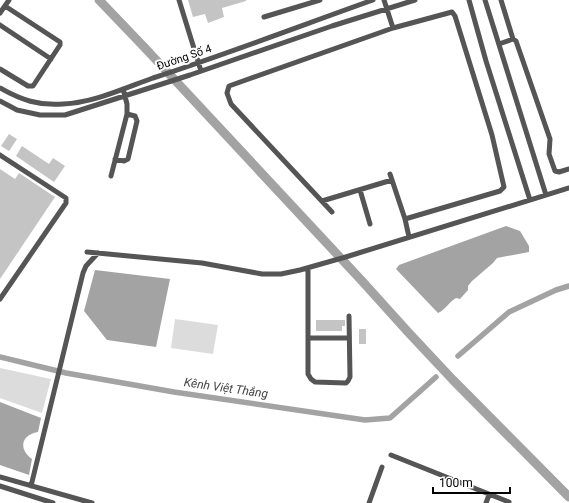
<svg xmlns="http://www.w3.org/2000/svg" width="569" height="503" viewBox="0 0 569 503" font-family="Roboto,sans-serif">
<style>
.green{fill:#dcdcdc}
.water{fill:#a3a3a3}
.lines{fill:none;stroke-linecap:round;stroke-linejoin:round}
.canal{stroke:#a3a3a3;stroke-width:5.5}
.river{stroke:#a3a3a3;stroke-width:9}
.building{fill:#c4c4c4}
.minor{stroke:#555;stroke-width:5}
.labels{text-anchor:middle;stroke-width:4;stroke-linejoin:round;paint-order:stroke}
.street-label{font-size:11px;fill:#000;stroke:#fff}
.water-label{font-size:12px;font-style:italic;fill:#444;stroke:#fff}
</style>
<rect width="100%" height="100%" fill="#fff"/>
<path class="green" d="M175 319 218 325 213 354 171 348Z
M0 368 51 379 42 413 0 398Z"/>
<path class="water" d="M506 226 520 231 529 246V252L497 258 493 263 472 281 468 286V290L460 299 456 298C449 302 445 310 438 313L396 269 399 265Z
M95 270 170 279 156 347 107 340 84 311Z
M0 402 41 418 38 432C20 435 19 450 32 459L29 475 0 465Z"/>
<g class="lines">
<path class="canal" d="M458 356 509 312 556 290 569 286
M0 357 66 373 174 392 365 420 390 418 436 377"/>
<path class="river" d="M99 0 145 48 362 281 408 332 453 380 569 497"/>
</g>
<path class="building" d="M188 0H246V1L222 8 224 17 208 23 205 14 193 17Z
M9 134 17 139 9 151 1 146Z
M22 146 49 164 53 158 65 166 54 182 16 156Z
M0 169 15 179 19 173 55 197 0 279Z
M316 320H345V326H342V331H316Z
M359 329H366V344H359Z"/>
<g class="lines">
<path class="minor" d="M179 0 201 71
M384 0 393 28
M469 0 486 61 530 200
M485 0 546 195
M501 0 513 39
M0 13 9 0
M264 17 320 0
M0 25 51 59
M499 44 513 39 516 41 550 139 549 154 555 171 559 172 569 169
M0 69 28 86H33L60 45V42L5 6
M0 88C21 100 39 106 63 104 93 103 125 88 153 78 227 54 300 26 373 0
M0 101 17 110 40 115H65L190 75 332 26 415 0
M0 155 66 198V203L0 299
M115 159 124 161 128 159 137 121 135 116 127 114
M390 174 405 219 409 237
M111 176 127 114V104L123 89
M360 190 370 224
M322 201 392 180
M332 212 231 104 227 93 229 86 393 28 452 12 455 16 492 135 504 187 500 191 405 219
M87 252 202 263 262 274H281L300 270 349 256 569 188
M308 268V374L311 379 315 382 346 383 348 381 350 377 349 316
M308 338H349
M391 455 509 502
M0 477 92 503
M0 486 53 503
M31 486 83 273 86 266 98 253
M369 503 382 467
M486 503 489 495"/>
</g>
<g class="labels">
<g class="street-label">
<text transform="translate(184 57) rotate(-19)" y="4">Đường Số 4</text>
</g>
<g class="water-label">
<text transform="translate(226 388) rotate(8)" y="4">Kênh Việt Thắng</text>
</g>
</g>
<path d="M433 487v6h77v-6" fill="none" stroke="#000000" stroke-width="2"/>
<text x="439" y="487" font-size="12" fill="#000000" stroke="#ffffff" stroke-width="3" paint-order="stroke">100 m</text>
</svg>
